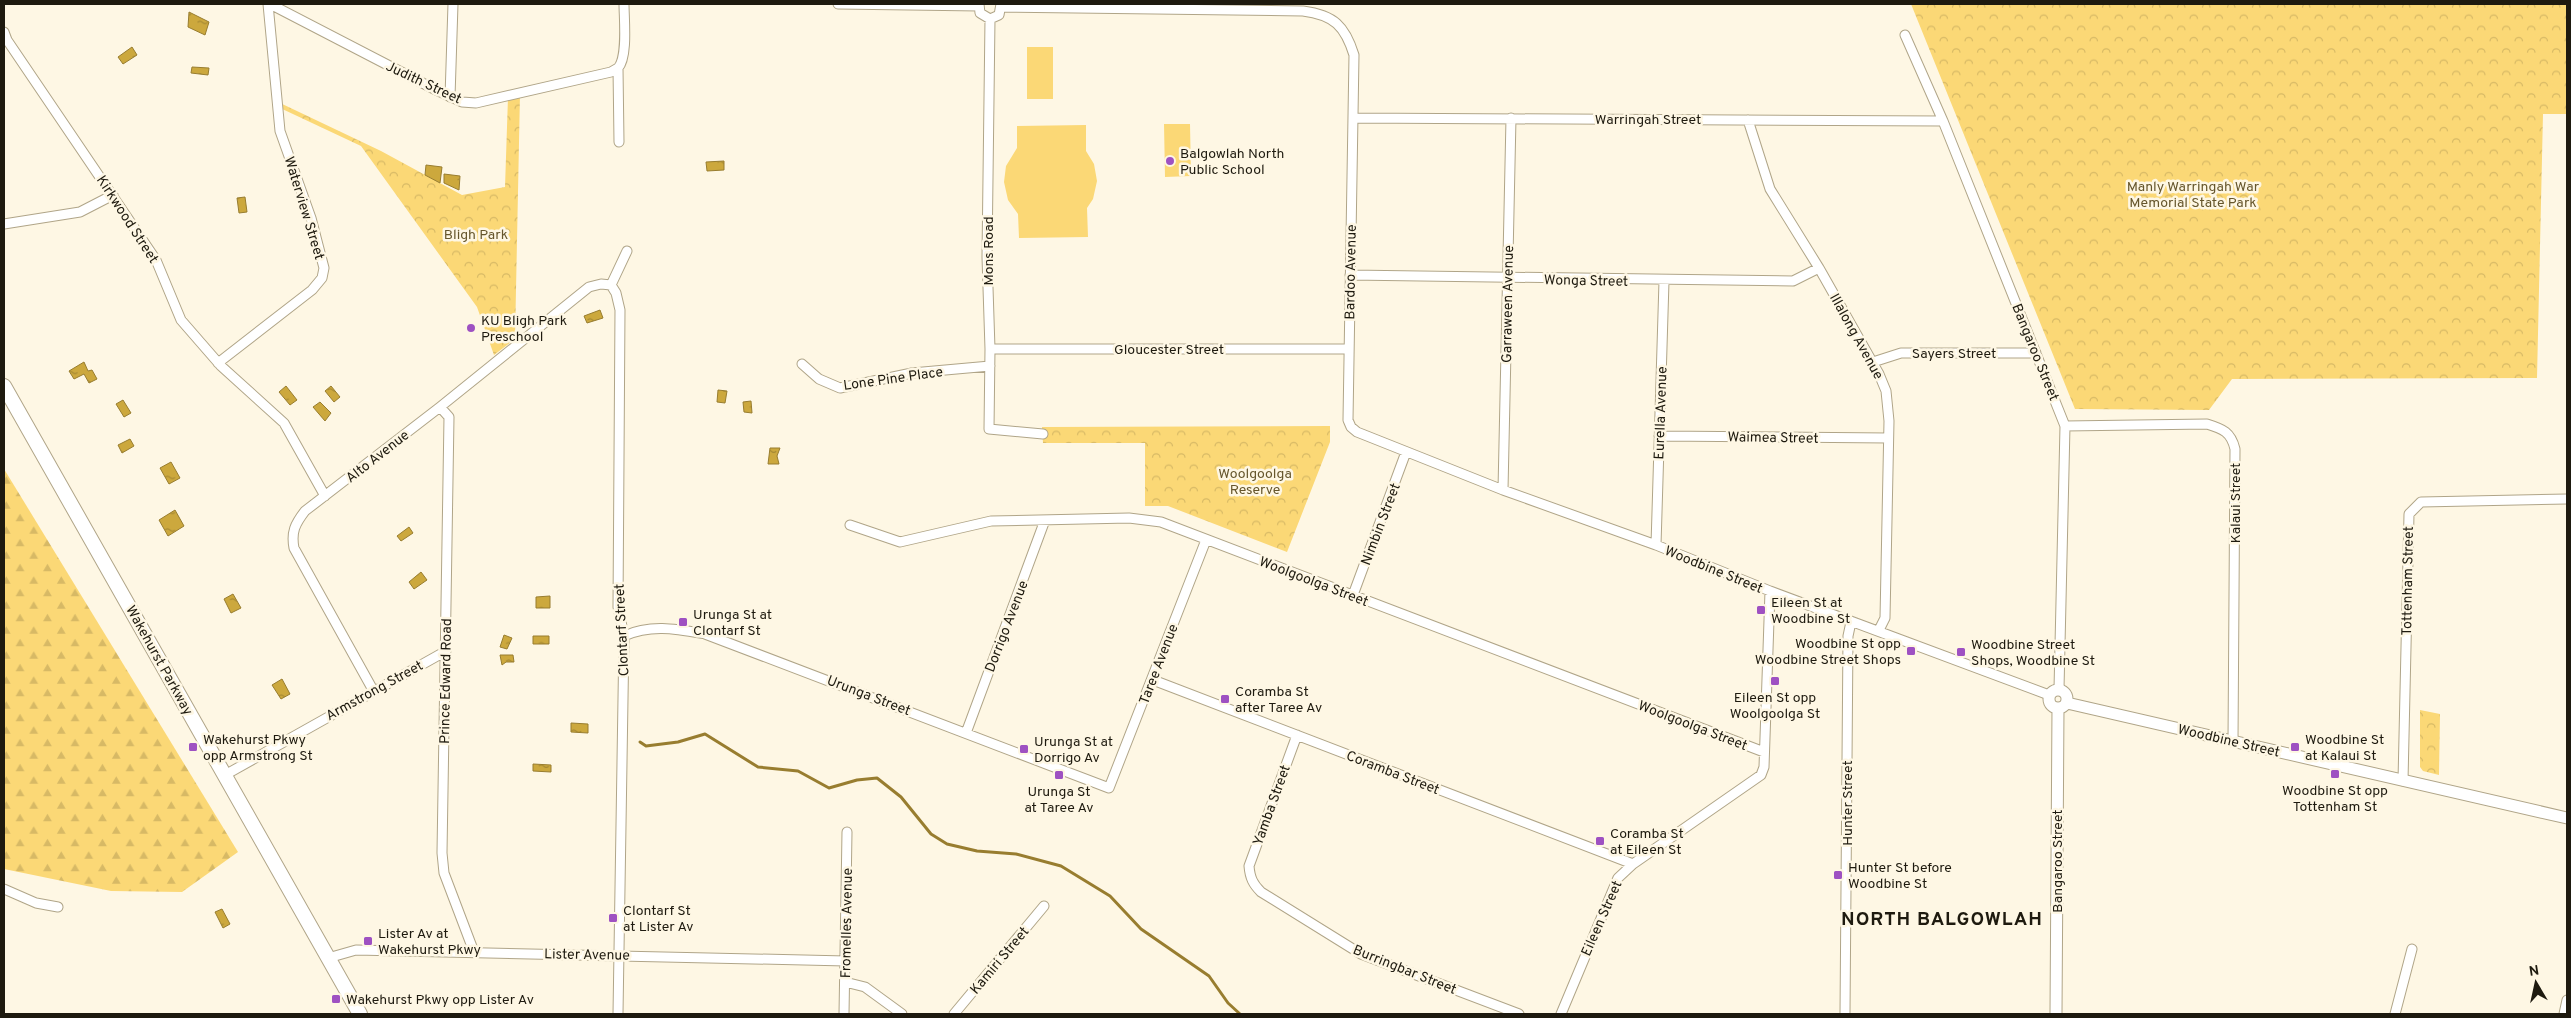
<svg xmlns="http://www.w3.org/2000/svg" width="2571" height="1018" viewBox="0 0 2571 1018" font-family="Overpass,sans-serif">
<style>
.green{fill:#fbd876}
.forest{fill:url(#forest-firs)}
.park{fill:url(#park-crowns)}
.water{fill:url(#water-ripples);stroke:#987d2f}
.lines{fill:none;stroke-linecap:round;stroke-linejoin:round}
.stream{stroke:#987d2f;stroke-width:3}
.minor-casing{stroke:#b0a588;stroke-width:11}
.tertiary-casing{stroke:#b0a588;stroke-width:13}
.primary-casing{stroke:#b0a588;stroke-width:16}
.minor{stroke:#fff;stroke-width:9}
.tertiary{stroke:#fff;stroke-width:11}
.primary{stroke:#fff;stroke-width:14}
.poi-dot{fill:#9e51c2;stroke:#fef7e4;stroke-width:2}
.labels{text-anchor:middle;stroke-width:5;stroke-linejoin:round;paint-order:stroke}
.street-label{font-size:14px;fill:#1e1a0f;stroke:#fef7e4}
.poi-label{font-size:14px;fill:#1e1a0f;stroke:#fef7e4;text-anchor:start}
.park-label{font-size:14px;fill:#66562c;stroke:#fef7e4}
.district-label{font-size:19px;font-weight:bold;letter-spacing:1px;fill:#1e1a0f;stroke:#fef7e4}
</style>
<defs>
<pattern id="forest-firs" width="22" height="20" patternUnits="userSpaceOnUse" patternTransform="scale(1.25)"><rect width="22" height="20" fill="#fbd876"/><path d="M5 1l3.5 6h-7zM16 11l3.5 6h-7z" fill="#d7b965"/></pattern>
<pattern id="park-crowns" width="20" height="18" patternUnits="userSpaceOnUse" patternTransform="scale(1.25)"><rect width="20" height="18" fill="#fbd876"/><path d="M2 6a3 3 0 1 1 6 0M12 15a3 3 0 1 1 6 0" fill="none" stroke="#d7b965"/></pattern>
<pattern id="water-ripples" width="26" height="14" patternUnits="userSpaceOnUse" patternTransform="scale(1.25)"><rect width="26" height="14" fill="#cca83d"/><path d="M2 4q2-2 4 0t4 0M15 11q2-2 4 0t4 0" fill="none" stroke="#a58832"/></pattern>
</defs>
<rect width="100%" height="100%" fill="#fef7e4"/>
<path class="green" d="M1027 47H1053V99H1027Z
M1164 124H1190L1191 176 1165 177Z
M1086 125V151L1094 164 1097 181 1093 199 1087 208 1088 237 1019 238 1018 214 1008 200 1004 182 1006 166 1017 148V126Z"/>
<path class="forest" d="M4 469 238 852 182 892 111 891 4 869Z"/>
<path class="park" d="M1911 4H2567V114H2543L2537 378 2232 379 2209 410 2075 409Z
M520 94 515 339 494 355 477 307 361 146 278 107V102L381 151 462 195 505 187 508 97Z
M1330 426V442L1287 552 1168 506H1145V443H1043L1042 427Z
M2420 710 2440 714 2439 775 2423 771 2420 767Z"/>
<path class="water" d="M189 12 209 22 205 35 188 27Z
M132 47 137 55 123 64 118 57Z
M192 67 209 68 208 75 191 73Z
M724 161V170L707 171 706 162Z
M426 165 442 167 440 183 425 175Z
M444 174 460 176 459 190 444 183Z
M245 197 247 212 239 213 237 198Z
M600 310 603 318 587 323 584 316Z
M84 362 88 371 92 370 97 379 89 383 84 374 74 379 69 371Z
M286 386 297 400 290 405 279 392Z
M331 386 340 397 334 402 325 391Z
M718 390 727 391 725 403 717 402Z
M123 400 131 413 124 417 116 404Z
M751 401 752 413 744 412 743 402Z
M320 402 331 413 325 421 313 407Z
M130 439 134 446 122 453 118 445Z
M770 448H780L777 456 779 464H768Z
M171 462 180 478 169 484 160 468Z
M175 510 184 526 168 536 159 520Z
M409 527 413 533 401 541 397 536Z
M421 572 427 580 414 589 409 582Z
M233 594 241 608 231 613 224 599Z
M550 596V608H536V597Z
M504 635 512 638 507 649 500 647Z
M533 636H549V644H533Z
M500 655H513L514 662H506L502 665Z
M282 679 290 694 281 699 272 685Z
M571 723 588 724V733L571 732Z
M533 764 551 765V772L533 771Z
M222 909 230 924 223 928 215 912Z"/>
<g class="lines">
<path class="stream" d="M640 742 646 746 678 742 705 734 758 767 798 771 829 788 857 780 877 778 901 797 931 834 947 844 977 851 1016 854 1061 866 1110 896 1141 929 1209 976 1228 1003 1240 1014"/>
<defs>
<path id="minor" d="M270 4 436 90 462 102 476 103 611 72 618 68
M838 4 979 6
M979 4 980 13 990 19 999 15 1001 4
M1002 7 1303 11C1334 15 1345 26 1354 55L1348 420 1351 427 1357 432 1503 490 1656 545 1770 591 2049 695
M990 19 987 257 990 349 989 429 1043 434
M4 32 7 40 156 260 181 320 221 366 284 423 325 496
M1905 35 1943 121 2065 426 2059 689
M450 97 453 4
M1353 118 1943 121
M1748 120 1770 189 1819 268 1879 374 1886 391 1889 421 1885 618 1879 630
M619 142 618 68C628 57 624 19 624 4
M4 224 80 212 113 195
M1350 275 1793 281 1819 268
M611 285 616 293 620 310 618 607 624 636 618 1014
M611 285 627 251
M990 349H1348
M1873 362 1901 353H2036
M218 363 312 290 322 278 324 268 311 218 280 131 268 4
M802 364 819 379 840 388 912 373 990 366
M440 407 449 417 442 853 444 873 474 952
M2065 426 2207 424C2223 429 2231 432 2235 449L2233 741
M1659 436 1888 438
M1503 490 1511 118
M850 525 900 542 991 521 1129 518 1161 522 1764 752
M1656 545 1664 281
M1353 595 1406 452
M624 636C651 624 676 629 705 634L1109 788 1206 540
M1153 680 1633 864
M373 690 294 548C291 532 295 524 305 511L440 407 589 287 601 284 611 285
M966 733 1045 520
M1297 735 1249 866C1250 878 1253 884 1261 892L1361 954 1519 1014
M225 775 446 651
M2403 781 2409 514 2421 502 2567 499
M4 889 36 903 58 907
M328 958 356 950 846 961
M845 982 865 987 902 1014
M844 1014 847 832
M954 1014 1044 906
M1561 1014 1618 878 1633 864 1761 775 1764 767 1770 591
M1845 1014 1848 636 1851 622
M2395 1014 2412 949
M2564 1014 2567 1000"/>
<path id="tertiary" d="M2049 699a9 9 0 1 1 18 0a9 9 0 1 1-18 0Z
M2067 703 2567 818
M2056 1014 2058 708"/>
<path id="primary" d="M4 386 360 1014"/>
</defs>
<use href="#minor" class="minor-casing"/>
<use href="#tertiary" class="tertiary-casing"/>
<use href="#primary" class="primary-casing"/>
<use href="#minor" class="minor"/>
<use href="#tertiary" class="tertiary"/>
<use href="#primary" class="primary"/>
</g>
<g class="poi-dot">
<circle cx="1170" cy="161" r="5"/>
<circle cx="471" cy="328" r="5"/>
<rect x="1756" y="605" width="10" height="10" rx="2.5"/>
<rect x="678" y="617" width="10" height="10" rx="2.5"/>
<rect x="1906" y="646" width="10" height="10" rx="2.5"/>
<rect x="1956" y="647" width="10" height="10" rx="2.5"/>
<rect x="1770" y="676" width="10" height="10" rx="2.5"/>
<rect x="1220" y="694" width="10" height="10" rx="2.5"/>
<rect x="188" y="742" width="10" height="10" rx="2.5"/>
<rect x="2290" y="742" width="10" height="10" rx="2.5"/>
<rect x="1019" y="744" width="10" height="10" rx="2.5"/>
<rect x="2330" y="769" width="10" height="10" rx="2.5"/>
<rect x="1054" y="770" width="10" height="10" rx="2.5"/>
<rect x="1595" y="836" width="10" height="10" rx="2.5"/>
<rect x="1833" y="870" width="10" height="10" rx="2.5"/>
<rect x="608" y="913" width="10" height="10" rx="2.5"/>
<rect x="363" y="936" width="10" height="10" rx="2.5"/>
<rect x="331" y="994" width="10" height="10" rx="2.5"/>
</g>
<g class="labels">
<g class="street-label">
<text transform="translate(424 82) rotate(25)" y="5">Judith Street</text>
<text x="1648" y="124">Warringah Street</text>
<text transform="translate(305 208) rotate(73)" y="5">Waterview Street</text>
<text transform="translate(128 219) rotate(57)" y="5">Kirkwood Street</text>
<text transform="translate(988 251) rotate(-90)" y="5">Mons Road</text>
<text transform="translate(1350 272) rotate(-89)" y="5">Bardoo Avenue</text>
<text transform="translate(1586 280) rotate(1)" y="5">Wonga Street</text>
<text transform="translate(1507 304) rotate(-89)" y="5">Garraween Avenue</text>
<text transform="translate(1857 336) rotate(61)" y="5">Illalong Avenue</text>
<text x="1169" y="354">Gloucester Street</text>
<text transform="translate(2036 352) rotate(68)" y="5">Bangaroo Street</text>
<text x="1954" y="358">Sayers Street</text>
<text transform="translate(893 378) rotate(-8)" y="5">Lone Pine Place</text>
<text transform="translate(1660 413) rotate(-88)" y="5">Eurella Avenue</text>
<text transform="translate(1773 437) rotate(1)" y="5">Waimea Street</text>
<text transform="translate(377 456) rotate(-38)" y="5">Alto Avenue</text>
<text transform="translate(2235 503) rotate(-90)" y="5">Kalaui Street</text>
<text transform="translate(1380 524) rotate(-69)" y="5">Nimbin Street</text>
<text transform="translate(1714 569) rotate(22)" y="5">Woodbine Street</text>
<text transform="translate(1314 581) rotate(21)" y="5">Woolgoolga Street</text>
<text transform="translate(2407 581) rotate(-89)" y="5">Tottenham Street</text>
<text transform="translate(1006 626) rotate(-69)" y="5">Dorrigo Avenue</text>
<text transform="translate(621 630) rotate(-93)" y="5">Clontarf Street</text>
<text transform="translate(160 660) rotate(61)" y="5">Wakehurst Parkway</text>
<text transform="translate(1158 664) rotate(-69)" y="5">Taree Avenue</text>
<text transform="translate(445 681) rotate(-89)" y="5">Prince Edward Road</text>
<text transform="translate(374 690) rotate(-29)" y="5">Armstrong Street</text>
<text transform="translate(869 695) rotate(21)" y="5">Urunga Street</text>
<text transform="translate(1693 725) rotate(21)" y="5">Woolgoolga Street</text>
<text transform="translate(2229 740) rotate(13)" y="5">Woodbine Street</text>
<text transform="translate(1393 772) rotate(21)" y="5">Coramba Street</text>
<text transform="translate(1847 803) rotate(-90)" y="5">Hunter Street</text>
<text transform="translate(1271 805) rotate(-70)" y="5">Yamba Street</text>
<text transform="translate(2057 861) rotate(-90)" y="5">Bangaroo Street</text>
<text transform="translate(1601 918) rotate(-66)" y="5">Eileen Street</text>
<text transform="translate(846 923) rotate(-89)" y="5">Fromelles Avenue</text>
<text transform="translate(587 954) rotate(1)" y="5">Lister Avenue</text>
<text transform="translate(999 960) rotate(-50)" y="5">Kamiri Street</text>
<text transform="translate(1405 969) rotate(22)" y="5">Burringbar Street</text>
</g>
<g class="poi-label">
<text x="1180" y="158">Balgowlah North<tspan x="1180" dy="16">Public School</tspan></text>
<text x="481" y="325">KU Bligh Park<tspan x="481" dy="16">Preschool</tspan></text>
<text x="1771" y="607">Eileen St at<tspan x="1771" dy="16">Woodbine St</tspan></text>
<text x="693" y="619">Urunga St at<tspan x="693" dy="16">Clontarf St</tspan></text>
<text x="1901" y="648" text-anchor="end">Woodbine St opp<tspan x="1901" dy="16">Woodbine Street Shops</tspan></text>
<text x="1971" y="649">Woodbine Street<tspan x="1971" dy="16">Shops, Woodbine St</tspan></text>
<text x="1235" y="696">Coramba St<tspan x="1235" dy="16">after Taree Av</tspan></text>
<text x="1775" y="702" text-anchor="middle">Eileen St opp<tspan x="1775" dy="16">Woolgoolga St</tspan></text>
<text x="203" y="744">Wakehurst Pkwy<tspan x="203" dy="16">opp Armstrong St</tspan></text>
<text x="2305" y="744">Woodbine St<tspan x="2305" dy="16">at Kalaui St</tspan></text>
<text x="1034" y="746">Urunga St at<tspan x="1034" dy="16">Dorrigo Av</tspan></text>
<text x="2335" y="795" text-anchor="middle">Woodbine St opp<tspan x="2335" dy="16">Tottenham St</tspan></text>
<text x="1059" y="796" text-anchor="middle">Urunga St<tspan x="1059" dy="16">at Taree Av</tspan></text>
<text x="1610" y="838">Coramba St<tspan x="1610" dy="16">at Eileen St</tspan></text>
<text x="1848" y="872">Hunter St before<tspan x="1848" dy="16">Woodbine St</tspan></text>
<text x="623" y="915">Clontarf St<tspan x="623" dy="16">at Lister Av</tspan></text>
<text x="378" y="938">Lister Av at<tspan x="378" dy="16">Wakehurst Pkwy</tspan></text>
<text x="346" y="1004">Wakehurst Pkwy opp Lister Av</text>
</g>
<g class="park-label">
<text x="2193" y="191">Manly Warringah War<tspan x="2193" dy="16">Memorial State Park</tspan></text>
<text x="476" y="239">Bligh Park</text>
<text x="1255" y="478">Woolgoolga<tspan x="1255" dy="16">Reserve</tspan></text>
</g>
<g class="district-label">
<text x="1942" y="925">NORTH BALGOWLAH</text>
</g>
</g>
<rect width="2571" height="1018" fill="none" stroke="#1e1a0f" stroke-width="10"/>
<g transform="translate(2536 983) rotate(351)" stroke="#fef7e4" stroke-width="4" paint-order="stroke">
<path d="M0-4L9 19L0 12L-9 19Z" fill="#1e1a0f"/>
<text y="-8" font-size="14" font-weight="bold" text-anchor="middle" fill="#1e1a0f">N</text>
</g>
</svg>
